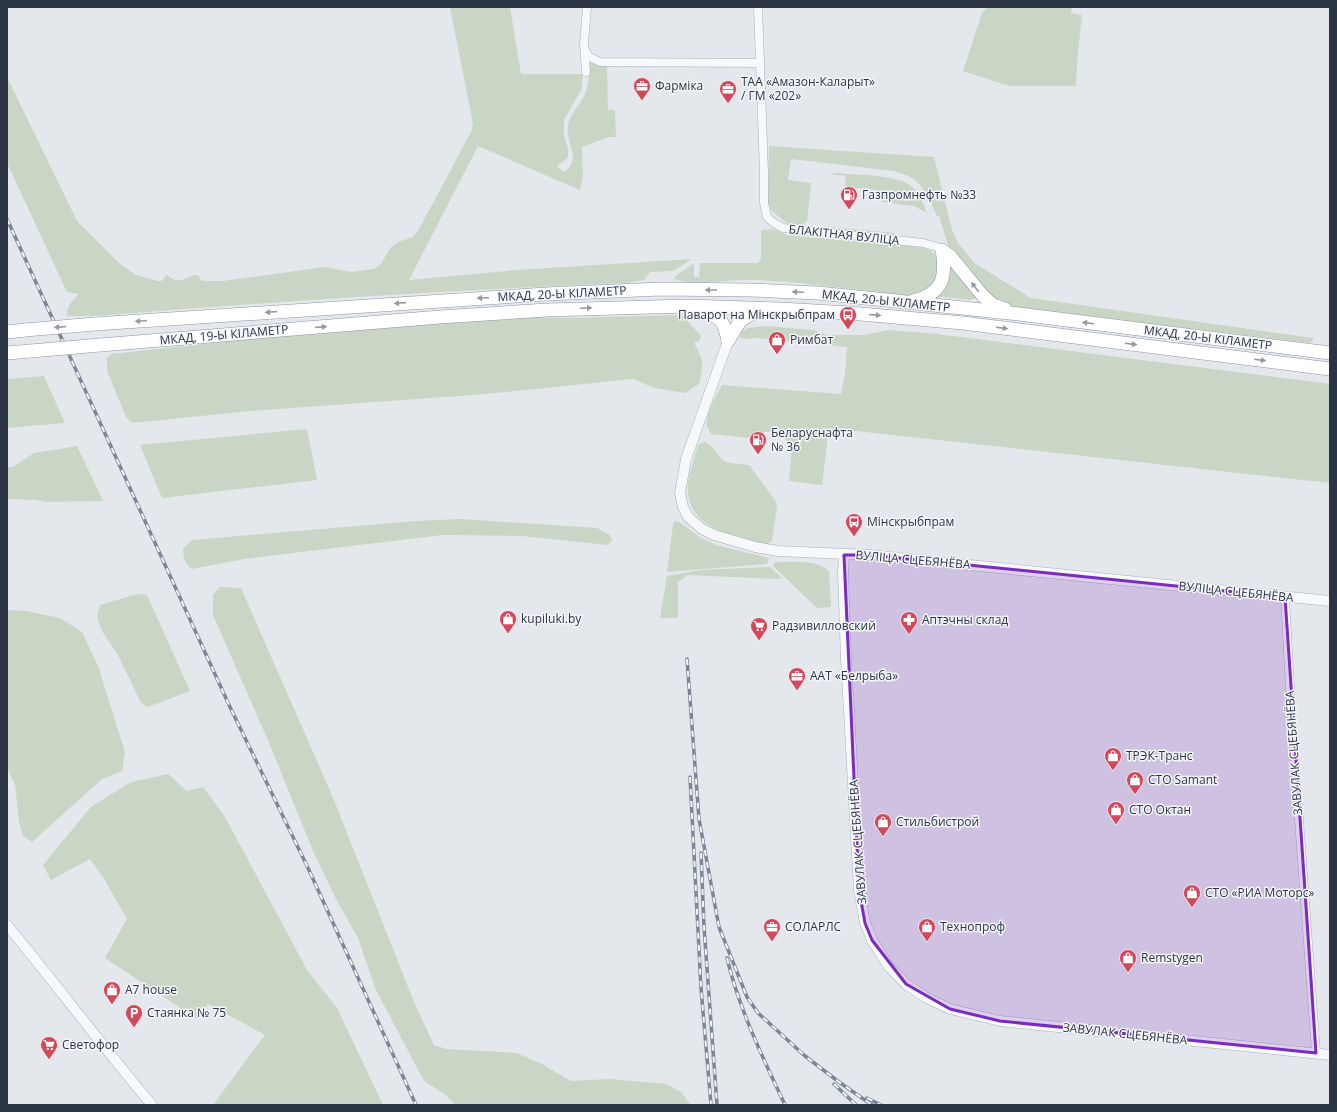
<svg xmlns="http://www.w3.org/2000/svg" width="1337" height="1112" viewBox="0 0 1337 1112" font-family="'Open Sans',sans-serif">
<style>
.green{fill:#c9d6c5}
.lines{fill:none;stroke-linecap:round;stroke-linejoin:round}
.minor-casing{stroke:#a9aeb7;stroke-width:9}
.tertiary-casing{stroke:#a9aeb7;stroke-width:11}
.trunk-casing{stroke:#8b94a3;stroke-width:14}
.minor{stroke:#f7f8fa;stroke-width:8}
.tertiary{stroke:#f7f8fa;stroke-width:10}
.trunk{stroke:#fff;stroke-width:13}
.rail-casing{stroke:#7d8696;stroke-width:3.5}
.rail{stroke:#f4f6f9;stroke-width:2;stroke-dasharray:6;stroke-linecap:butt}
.trunk-bridge-casing{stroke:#8b94a3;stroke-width:14;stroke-linecap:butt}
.trunk-bridge{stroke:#fff;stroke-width:13}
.oneway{fill:#959aa2}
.marked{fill:#7b2cbf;fill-opacity:0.2;stroke:#7b2cbf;stroke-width:3;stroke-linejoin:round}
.labels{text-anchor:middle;stroke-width:3;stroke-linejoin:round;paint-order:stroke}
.poi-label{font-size:12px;fill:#2b3445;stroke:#f4f6f9;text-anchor:start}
.street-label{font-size:12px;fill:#2b3445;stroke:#f4f6f9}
</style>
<rect width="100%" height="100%" fill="#e4e7ec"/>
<path class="green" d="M450 7H510L521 74H583L581 90 564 120V136L568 149V157L564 161 557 166 564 172C583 157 565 145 568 126 570 114 580 105 585 94 589 84 589 73 590 63L593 62 607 65 608 110H615L616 137H609L582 147 583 175 580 190 478 146 409 280 517 270 692 259 673 271 650 272 644 280 625 283C448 290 271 302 95 316H67C66 307 73 300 79 294L67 292 7 163V77L77 221 120 264 136 275 158 281H162L165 276 167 275C181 287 185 275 198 275L201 280 206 281H223L325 267 351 272 374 269 381 264 390 248 398 242 413 237 419 229 471 132 473 124Z
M988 7H1072L1071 13 1082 15 1078 51 1076 86H1009L963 71 982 13Z
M769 146 934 157 952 230 958 243 974 263 1031 298 1313 338V341L1309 343 1008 306 995 301 955 257 948 245 939 216H937C926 191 922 178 894 171L791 159 788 180 811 183 807 221 801 227 790 226 771 210 768 202Z
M835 173C854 175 897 174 911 186 920 193 923 203 927 213L914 206 882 202 876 190 847 187 845 185 846 176 830 174Z
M818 226 894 233 896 237 819 228Z
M773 229 787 235 919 247C939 252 940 259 939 279L920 297C867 291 813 283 759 280 730 278 702 287 673 279L678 274 694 263V277H699L700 263H758L761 258V230Z
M948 259 977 292 976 298 970 300 935 296C948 283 952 278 948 259Z
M682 315 701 336 699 341 694 343C704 361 704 364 699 384L685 393 654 388 633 379 486 394 250 411 132 423 126 417 107 371V357L112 354 311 332 535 317 564 318Z
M766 326 813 330 828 335H865L888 330 937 334 1330 384V483L829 428 822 485 789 481 792 450 785 439 780 436 772 432H765L748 438 712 434C698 424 716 397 722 385L841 394 845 373 847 347 759 338 745 339 740 338 741 332 748 328Z
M44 376 65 423 7 428V379Z
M307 429 317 480 162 498 140 445Z
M704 442C716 446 716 457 726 462 732 464 742 464 749 465L775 500 777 507 772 541 767 545C734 537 684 528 688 484 690 471 695 457 698 445Z
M77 446 103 501 46 502 35 500 7 499V467H13L34 453Z
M461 519 597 528 610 535 612 540 608 545 522 536 442 535 244 559 192 569C184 564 184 558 183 549L192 540 416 521Z
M675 521 679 522 701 538 716 545 769 558 767 564 667 572 673 525Z
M775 562C790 562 820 559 829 572L831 607 817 608 773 566Z
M770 567 782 578 778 579 688 575 678 582V618H660L667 576 701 570Z
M220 587 241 588 334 800 414 1002 434 1045 446 1049 517 1053 542 1064 571 1081 610 1079 666 1084 681 1092 691 1105H456L442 1092 424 1081 376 990 358 938 336 899 313 851 270 745 213 615V595Z
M137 594 147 595 190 691 148 707 141 703 118 655 102 631 97 617 100 605Z
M7 610 26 611 60 618 82 632 98 666 125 752 122 771 102 779 32 842 23 836 19 821 15 785 7 767Z
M168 774 187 791 203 787 225 817 307 970 337 1008 383 1105H213L265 1035 208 1004 197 1019 105 958 127 919 103 877 90 859 51 880 43 865 91 807 131 782Z"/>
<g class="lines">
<defs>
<path id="minor" d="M758 7 764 172V203L767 217 774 223 783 228 923 243 937 247 942 250
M585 50 588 56 600 62 759 63
M586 72 584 43 587 7
M1285 597 1292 723 1316 1053"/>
<path id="tertiary" d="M728 341 686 459 680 493 683 507 688 517 702 529 714 535 755 547 778 551 869 555 1330 601
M844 555 843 572 846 659 859 890 865 923 872 940 889 967 906 984 925 997 950 1009 1000 1021 1330 1055
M7 925C56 984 102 1046 152 1105"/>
<path id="trunk" d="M942 250 951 257 983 296 993 305 1005 309
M913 301C942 294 947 278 942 250
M700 310C720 317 724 319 728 341
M95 324 546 294 661 289 750 290 818 293 877 299 1019 314 1330 353
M7 332 25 330
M728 341C737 326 740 315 760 312
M100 345 440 317 547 310 688 306 780 309 849 313 963 323 1330 369
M7 353 31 351"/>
</defs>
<use href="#minor" class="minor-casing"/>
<use href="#tertiary" class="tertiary-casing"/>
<use href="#trunk" class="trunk-casing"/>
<use href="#minor" class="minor"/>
<use href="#tertiary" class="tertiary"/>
<use href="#trunk" class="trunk"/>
<defs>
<path id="rail" d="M7 219 230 707 308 868 416 1105
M687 659 699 819 719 927 747 997 758 1013 805 1056 839 1082 872 1105
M690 777 701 988 711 1105
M701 853 704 927 717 1105
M727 958C739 1009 763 1058 785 1105
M834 1084 856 1105
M867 1098 881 1105"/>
</defs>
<use href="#rail" class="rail-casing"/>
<use href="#rail" class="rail"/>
<defs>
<path id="trunk-bridge" d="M25 330 95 324
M31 351 100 345"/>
</defs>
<use href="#trunk-bridge" class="trunk-bridge-casing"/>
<use href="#trunk-bridge" class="trunk-bridge"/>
</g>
<defs><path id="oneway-solid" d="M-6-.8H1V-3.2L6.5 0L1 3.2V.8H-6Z"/></defs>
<g class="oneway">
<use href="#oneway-solid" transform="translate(975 287) rotate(-128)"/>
<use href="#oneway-solid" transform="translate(711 290) rotate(-180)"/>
<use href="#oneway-solid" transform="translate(798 292) rotate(-177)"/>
<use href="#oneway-solid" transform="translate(483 298) rotate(177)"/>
<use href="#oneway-solid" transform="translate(400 303) rotate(176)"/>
<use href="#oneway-solid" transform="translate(586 308) rotate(-2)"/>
<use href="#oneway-solid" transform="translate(271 312) rotate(176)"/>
<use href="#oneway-solid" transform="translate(875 315) rotate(5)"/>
<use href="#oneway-solid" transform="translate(141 321) rotate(176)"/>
<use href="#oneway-solid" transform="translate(1088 323) rotate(-173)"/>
<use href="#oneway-solid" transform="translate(60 327) rotate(175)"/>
<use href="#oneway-solid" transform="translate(321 327) rotate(-5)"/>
<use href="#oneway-solid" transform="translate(1002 328) rotate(7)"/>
<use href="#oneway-solid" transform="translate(1131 344) rotate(7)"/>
<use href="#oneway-solid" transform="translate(1260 360) rotate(7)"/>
</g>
<path class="marked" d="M844 555H869L1285 597 1316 1053 1000 1021 950 1009 906 984 872 940 865 923 859 890Z"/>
<defs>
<symbol id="office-pin" viewBox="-11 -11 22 30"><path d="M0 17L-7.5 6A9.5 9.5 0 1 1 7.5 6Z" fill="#d1495b" stroke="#f4f6f9"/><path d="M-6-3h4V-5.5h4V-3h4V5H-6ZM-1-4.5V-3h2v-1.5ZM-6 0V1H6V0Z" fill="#fff"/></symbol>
<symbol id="fuel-pin" viewBox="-11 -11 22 30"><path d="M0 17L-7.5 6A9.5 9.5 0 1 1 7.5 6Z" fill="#d1495b" stroke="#f4f6f9"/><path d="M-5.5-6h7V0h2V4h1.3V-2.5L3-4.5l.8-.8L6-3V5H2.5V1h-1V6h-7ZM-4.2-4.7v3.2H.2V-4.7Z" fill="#fff"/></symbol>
<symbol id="bus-pin" viewBox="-11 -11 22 30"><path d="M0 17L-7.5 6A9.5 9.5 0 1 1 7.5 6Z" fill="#d1495b" stroke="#f4f6f9"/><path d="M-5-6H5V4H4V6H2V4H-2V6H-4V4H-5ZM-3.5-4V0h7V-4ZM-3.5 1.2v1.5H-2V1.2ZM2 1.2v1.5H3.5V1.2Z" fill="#fff"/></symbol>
<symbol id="shop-pin" viewBox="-11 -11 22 30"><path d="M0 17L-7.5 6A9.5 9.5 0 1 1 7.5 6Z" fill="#d1495b" stroke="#f4f6f9"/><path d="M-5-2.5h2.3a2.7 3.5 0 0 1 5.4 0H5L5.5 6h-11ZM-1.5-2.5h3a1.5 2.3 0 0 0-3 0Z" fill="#fff"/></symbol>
<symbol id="pharmacy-pin" viewBox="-11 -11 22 30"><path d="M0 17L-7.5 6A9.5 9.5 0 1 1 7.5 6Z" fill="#d1495b" stroke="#f4f6f9"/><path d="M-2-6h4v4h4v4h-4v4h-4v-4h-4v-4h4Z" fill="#fff"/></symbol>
<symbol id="supermarket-pin" viewBox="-11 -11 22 30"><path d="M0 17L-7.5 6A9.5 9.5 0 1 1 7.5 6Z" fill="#d1495b" stroke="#f4f6f9"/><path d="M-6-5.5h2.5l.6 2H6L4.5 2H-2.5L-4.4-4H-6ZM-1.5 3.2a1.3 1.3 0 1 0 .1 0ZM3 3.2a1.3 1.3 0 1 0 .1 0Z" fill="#fff"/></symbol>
<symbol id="parking-pin" viewBox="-11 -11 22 30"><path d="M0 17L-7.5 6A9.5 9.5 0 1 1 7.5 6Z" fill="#d1495b" stroke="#f4f6f9"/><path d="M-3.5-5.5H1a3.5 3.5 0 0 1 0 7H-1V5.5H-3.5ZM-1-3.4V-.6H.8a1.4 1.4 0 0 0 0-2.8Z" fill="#fff"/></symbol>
</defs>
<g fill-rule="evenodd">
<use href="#office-pin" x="632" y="76" width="20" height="27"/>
<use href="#office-pin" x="718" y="79" width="20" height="27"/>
<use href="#fuel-pin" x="839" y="185" width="20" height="27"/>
<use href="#bus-pin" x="838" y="305" width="20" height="27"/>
<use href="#shop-pin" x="767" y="330" width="20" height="27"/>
<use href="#fuel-pin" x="748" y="430" width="20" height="27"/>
<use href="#bus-pin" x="844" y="512" width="20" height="27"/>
<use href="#shop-pin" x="498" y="609" width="20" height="27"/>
<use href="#pharmacy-pin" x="899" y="610" width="20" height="27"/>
<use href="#supermarket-pin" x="749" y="616" width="20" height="27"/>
<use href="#office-pin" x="787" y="666" width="20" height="27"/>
<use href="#shop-pin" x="1103" y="746" width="20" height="27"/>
<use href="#shop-pin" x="1125" y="770" width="20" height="27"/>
<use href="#shop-pin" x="1106" y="800" width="20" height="27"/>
<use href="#shop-pin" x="873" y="812" width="20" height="27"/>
<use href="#shop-pin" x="1182" y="883" width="20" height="27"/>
<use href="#office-pin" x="762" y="917" width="20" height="27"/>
<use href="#shop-pin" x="917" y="917" width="20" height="27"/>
<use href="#shop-pin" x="1118" y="948" width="20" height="27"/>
<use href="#shop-pin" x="102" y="980" width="20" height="27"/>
<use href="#parking-pin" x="124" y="1003" width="20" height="27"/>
<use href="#supermarket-pin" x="39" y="1035" width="20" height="27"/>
</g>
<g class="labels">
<g class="poi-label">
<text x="741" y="86">ТАА «Амазон-Каларыт»<tspan x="741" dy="14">/ ГМ «202»</tspan></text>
<text x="655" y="90">Фарміка</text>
<text x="862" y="199">Газпромнефть №33</text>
<text x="835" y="319" text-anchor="end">Паварот на Мінскрыбпрам</text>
<text x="790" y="344">Римбат</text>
<text x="771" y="437">Беларуснафта<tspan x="771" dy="14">№ 36</tspan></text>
<text x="867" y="526">Мінскрыбпрам</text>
<text x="521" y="623">kupiluki.by</text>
<text x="922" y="624">Аптэчны склад</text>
<text x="772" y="630">Радзивилловский</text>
<text x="810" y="680">ААТ «Белрыба»</text>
<text x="1126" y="760">ТРЭК-Транс</text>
<text x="1148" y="784">СТО Samant</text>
<text x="1129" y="814">СТО Октан</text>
<text x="896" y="826">Стильбистрой</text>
<text x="1205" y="897">СТО «РИА Моторс»</text>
<text x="785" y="931">СОЛАРЛС</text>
<text x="940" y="931">Технопроф</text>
<text x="1141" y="962">Remstygen</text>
<text x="125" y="994">A7 house</text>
<text x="147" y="1017">Стаянка № 75</text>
<text x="62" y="1049">Светофор</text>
</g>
<g class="street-label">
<text transform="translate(844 235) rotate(6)" y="4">БЛАКІТНАЯ ВУЛІЦА</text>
<text transform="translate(562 294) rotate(-3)" y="4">МКАД, 20-Ы КІЛАМЕТР</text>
<text transform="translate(886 301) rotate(6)" y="4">МКАД, 20-Ы КІЛАМЕТР</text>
<text transform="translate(224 335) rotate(-5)" y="4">МКАД, 19-Ы КІЛАМЕТР</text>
<text transform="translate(1208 338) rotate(7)" y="4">МКАД, 20-Ы КІЛАМЕТР</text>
<text transform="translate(913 560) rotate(5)" y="4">ВУЛІЦА СЦЕБЯНЁВА</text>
<text transform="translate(1236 592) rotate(6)" y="4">ВУЛІЦА СЦЕБЯНЁВА</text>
<text transform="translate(1294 753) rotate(-94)" y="4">ЗАВУЛАК СЦЕБЯНЁВА</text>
<text transform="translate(858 842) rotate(-94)" y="4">ЗАВУЛАК СЦЕБЯНЁВА</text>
<text transform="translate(1125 1034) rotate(6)" y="4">ЗАВУЛАК СЦЕБЯНЁВА</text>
</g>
</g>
<rect width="1337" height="1112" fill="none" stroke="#2b3445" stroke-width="16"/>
</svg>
